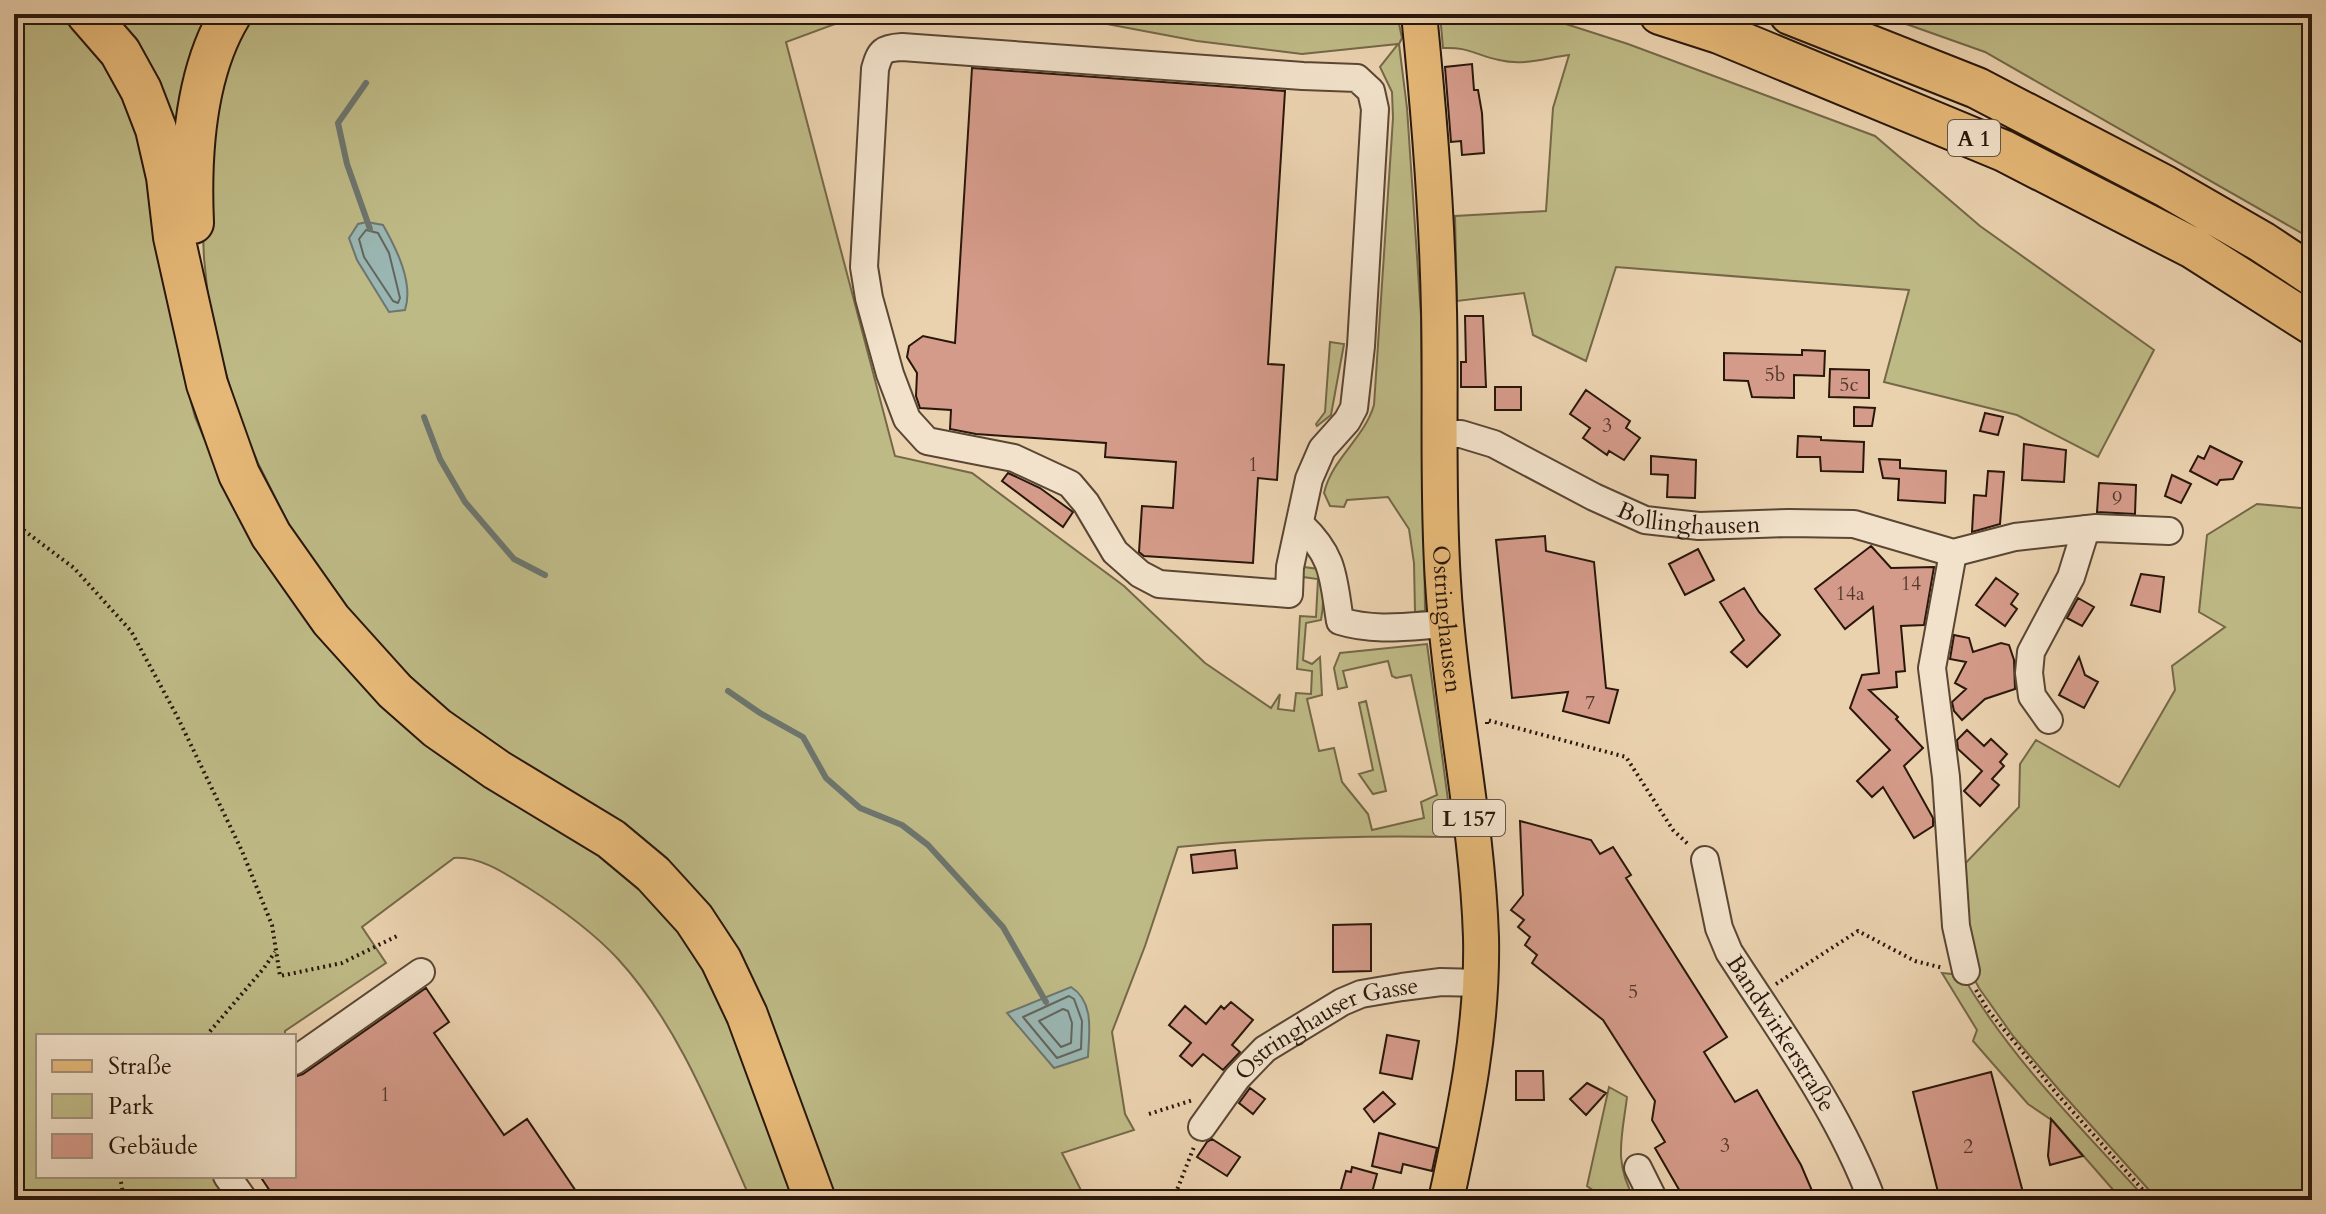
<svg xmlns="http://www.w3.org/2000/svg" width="2326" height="1214" viewBox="0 0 2326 1214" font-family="Cardo,serif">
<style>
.green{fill:#beba86;stroke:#746848;stroke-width:2}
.water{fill:#9ab6b2;stroke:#6d766f;stroke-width:2}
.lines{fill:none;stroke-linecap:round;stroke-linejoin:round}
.shore{stroke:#62665e;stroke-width:2}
.stream{stroke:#6d766f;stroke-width:6}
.building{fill:#d59b8a;stroke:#29170b;stroke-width:2}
.minor-casing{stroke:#5a4634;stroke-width:30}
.major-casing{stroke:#29170b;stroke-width:38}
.highway-casing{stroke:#29170b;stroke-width:44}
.path{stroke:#29170b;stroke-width:4;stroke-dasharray:2 4;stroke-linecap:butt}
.minor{stroke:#f2e2cb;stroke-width:26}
.major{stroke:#e6b978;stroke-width:34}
.highway{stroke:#e6b978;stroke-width:40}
.labels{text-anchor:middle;stroke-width:7;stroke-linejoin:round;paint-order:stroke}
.number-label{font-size:20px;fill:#54382b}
.shield{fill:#f2e2cb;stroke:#655445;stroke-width:2}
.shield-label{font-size:22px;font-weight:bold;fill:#29170b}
.street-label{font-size:24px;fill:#29170b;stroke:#f2e2cb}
</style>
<rect width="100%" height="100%" fill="#ebd2af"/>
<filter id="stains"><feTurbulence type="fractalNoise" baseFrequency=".0025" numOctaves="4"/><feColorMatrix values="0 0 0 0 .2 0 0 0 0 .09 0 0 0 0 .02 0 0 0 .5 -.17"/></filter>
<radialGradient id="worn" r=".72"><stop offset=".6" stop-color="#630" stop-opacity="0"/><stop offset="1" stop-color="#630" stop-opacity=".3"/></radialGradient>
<path class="green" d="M14 14H67L89 36 138 123 181 364 195 417 224 485 262 554 646 889 685 936 719 989 799 1200H751C714 1118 680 1027 618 959 592 931 560 908 527 887 506 874 480 856 454 858L362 927 386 963 285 1031V1036H38V1176H214L231 1200H14Z
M103 14H215L184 171Z
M245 14H862L786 42 895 456 972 473 1124 586 1205 663 1271 708 1280 694 1278 709 1294 711 1296 693 1311 694 1312 671 1297 669 1300 616 1316 617 1318 579 1303 577V567L1319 569C1324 585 1324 604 1321 620L1306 623 1303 660 1312 664 1320 657 1322 695 1307 699 1319 751 1334 748 1342 782 1368 814 1372 830 1424 818 1421 802 1437 795 1411 675 1396 678 1392 676 1388 661 1343 671 1347 687 1338 689 1334 668 1340 653 1427 644 1453 837C1360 835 1269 838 1178 847L1145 946 1112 1032 1125 1114 1134 1130 1062 1153 1086 1200H831L748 976 422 689 347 610 293 533 258 463 237 412 222 359 208 297 204 258 202 213 205 141Z
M1005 14H1397L1402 38 1399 44 1407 108 1421 316 1425 611 1415 612 1414 563 1409 529 1388 497 1347 500 1344 507 1330 506 1324 493C1332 458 1364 439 1374 405L1393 118 1392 92 1380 67 1398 44 1302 54 1197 41 1091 21Z
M1440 14H1535L1628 44 1875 136 1980 226 2154 350 2098 457 2017 415 1884 382 1909 290 1616 267 1586 361 1533 335 1524 293 1457 301 1455 216 1546 211 1553 108 1569 55C1545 58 1524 66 1499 60 1475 55 1470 47 1443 48Z
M1878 14H2312V239L1985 52Z
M1330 342 1344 344 1331 415 1317 426 1316 424 1325 412Z
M2257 504 2312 509V1200H2158L2060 1091 2013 1036 1979 988 1969 969 1958 871 2019 807 2020 764 2036 740 2119 787 2175 690 2172 666 2225 627 2199 612 2207 535Z
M1366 701 1386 791 1373 794 1359 774 1373 770 1359 703Z
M1942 973 1962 975C2011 1059 2082 1129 2147 1200H2122L2053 1121 2028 1104 1973 1041 1977 1030Z
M1609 1087 1627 1097C1622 1138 1613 1162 1635 1200H1601L1598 1194 1587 1186Z"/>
<path class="water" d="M367 222 383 225C396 248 414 283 405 310L389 312 357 260 349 238 358 224Z
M1071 987C1095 1002 1089 1033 1088 1057L1054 1068 1007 1013Z"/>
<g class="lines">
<path class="shore" d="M366 230 378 233 389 253 400 298 398 303 393 301 364 257 359 239Z
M1069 996 1074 999 1082 1021 1081 1049 1057 1058 1023 1017Z
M1063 1009 1068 1011 1072 1023 1071 1043 1061 1047 1039 1021Z"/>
<path class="stream" d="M366 83 338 123 347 164 370 229
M424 417 440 459 465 502 514 559 545 575
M728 691 760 713 803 737 826 778 860 808 902 825 928 845 1003 927 1046 1002"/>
</g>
<path class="building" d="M1472 64 1474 90H1478L1482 113 1484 153 1462 155 1461 141 1451 142 1445 67Z
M972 68 1285 91 1268 364 1284 365 1277 480 1258 478 1253 563 1144 556 1139 552 1142 506 1173 508 1176 462 1105 457 1106 443 976 434 950 429 951 410 920 408 916 396 917 373 907 357 909 346 923 336 955 343Z
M1465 316H1483L1486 387H1461V362H1466Z
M1802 350 1825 351 1824 376 1794 375V398L1752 397 1748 381 1724 380V353L1802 355Z
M1830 369 1869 370V398L1829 397Z
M1495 387H1521V410H1495Z
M1586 390 1630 421 1626 428 1640 438 1624 460 1609 451 1607 455 1583 438 1590 428 1570 414Z
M1854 407 1875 408 1872 426H1854Z
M1985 413 2003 417 1998 435 1980 431Z
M1798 436 1821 437V440L1864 442 1863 472 1821 471 1820 457H1797Z
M2024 444 2066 450 2064 482 2022 480Z
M2210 446 2242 462 2233 479 2220 480 2217 485 2190 471 2198 456 2204 459Z
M1651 456 1696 460 1695 498 1667 497 1668 475 1651 474Z
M1879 459 1900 460V468L1946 471 1945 503 1898 500 1899 479 1883 478Z
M1988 471 2004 472 2000 524 1972 532 1974 495 1986 496Z
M1008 473 1040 488 1073 512 1063 527 1002 481Z
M2172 475 2191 484 2181 503 2165 496Z
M2099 483 2136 485 2135 514 2097 512Z
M1545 536 1546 551 1594 562 1606 688 1618 690 1609 723 1563 711 1568 692 1512 698 1496 540Z
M1871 546 1891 568 1934 567 1924 625 1901 626 1905 671 1896 672 1897 687 1869 690 1898 717 1896 719 1923 748 1904 766 1933 818V826L1914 838 1883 787 1872 797 1857 781 1890 750 1850 708 1862 675 1879 673 1873 607 1845 629 1815 589Z
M1698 549 1714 580 1685 595 1669 564Z
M2141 574 2164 577 2160 612 2131 605Z
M1996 578 2018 594 2011 604 2017 609 2005 626 1976 605Z
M1744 588 1759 612 1780 635 1747 667 1731 652 1744 640 1720 602Z
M2078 598 2094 607 2082 626 2067 618Z
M1954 635 1969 638 1973 652 2001 643 2009 645 2014 660 2015 689 1985 699 1962 720 1954 711 1952 702 1966 689 1955 683 1966 662 1950 659Z
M2079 657 2085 675 2098 682 2084 708 2059 695Z
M1967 730 1984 746 1991 739 2007 754 2000 762 2004 766 1992 779 1999 785 1980 806 1964 791 1982 771 1958 749 1957 740Z
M1520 821 1591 840 1600 854 1613 847 1631 875 1626 878 1727 1037 1704 1052 1735 1102 1757 1090 1801 1165 1816 1200H1685L1655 1148 1665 1142 1652 1120 1655 1101 1603 1020 1532 963 1537 955 1525 945 1530 937 1518 927 1524 920 1511 910 1523 895Z
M1235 850 1237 868 1193 873 1191 855Z
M1371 924V971L1333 972V925Z
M426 988 449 1022 434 1033 504 1135 527 1119 582 1200H276L260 1176H294V1077L303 1074Z
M1231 1002 1253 1020 1232 1045 1240 1052 1223 1070 1203 1054 1192 1066 1180 1056 1191 1043 1169 1025 1185 1006 1206 1024 1221 1006 1224 1009Z
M1387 1035 1419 1041 1412 1079 1380 1073Z
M1516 1071H1543L1544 1100H1516Z
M1991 1072 2025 1200H1940L1913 1092Z
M1587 1083 1606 1093 1586 1115 1570 1099Z
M1250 1088 1265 1099 1253 1114 1239 1103Z
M1383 1092 1395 1104 1374 1122 1364 1109Z
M2051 1119 2083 1156 2050 1165 2048 1156Z
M1379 1133 1437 1148 1432 1171 1403 1164 1401 1173 1372 1166Z
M1212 1139 1240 1157 1227 1176 1197 1157 1207 1142Z
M1352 1167 1377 1174 1370 1200H1338L1346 1171 1351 1172Z"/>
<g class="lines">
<defs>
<g id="minor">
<path d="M902 47 1303 76 1357 78 1371 91 1375 109 1361 346 1354 408 1347 421 1322 449 1309 479 1290 567 1289 594 1159 584 1140 574 1115 552 1086 503 1070 484 1014 458 927 441 907 419 890 374 869 298 864 267 875 69C880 51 883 48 902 47Z"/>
<path id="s1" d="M1440 434H1461L1494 444 1594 497 1645 520 1699 526 1789 523 1854 524 1953 553 2015 537 2096 528 2169 531"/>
<path d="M1301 525C1335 557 1333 578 1340 621 1375 632 1410 626 1446 624"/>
<path d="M1953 553 1932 668 1946 777 1956 926 1966 971"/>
<path d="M2049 720 2032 696 2029 673 2031 652 2071 577 2086 529"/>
<path id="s2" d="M1705 860 1719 928 1729 952C1780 1031 1839 1111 1872 1200"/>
<path d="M294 1061 421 972"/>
<path id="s3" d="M1202 1127 1237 1078 1265 1049 1342 1002 1361 994 1402 987 1441 982 1480 983"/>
<path d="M1638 1168 1654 1200"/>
<path d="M227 1176 244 1200"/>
</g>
<g id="major">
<path id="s4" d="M1419 14C1429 112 1437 211 1439 310 1441 401 1437 491 1443 582 1450 701 1477 818 1481 937 1483 1026 1465 1113 1446 1200"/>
</g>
<path id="highway" d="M87 14 120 52 141 90 156 129 167 177 174 237 207 384 239 474 271 535 331 620 395 691 437 728 497 770 611 839 653 874 694 919 721 960 747 1015 815 1200
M1660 14 1719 33 2004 151 2193 248 2312 324
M1790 14 1977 88 2165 186 2262 242 2312 275
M193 223C190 155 195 73 231 14"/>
</defs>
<use href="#minor" class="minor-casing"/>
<use href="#major" class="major-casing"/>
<use href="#highway" class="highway-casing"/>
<path class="path" d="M14 523 74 568 131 631 177 716 242 851 272 925 280 976 342 963 397 936
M1487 724V720L1626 757 1673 830 1689 845
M1776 984 1858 931 1915 961 1943 968
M1976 990 1988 1010 2057 1094 2152 1200
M206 1036 264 968 275 952
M1149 1114 1193 1100
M120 1176 124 1200
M1173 1200 1194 1147"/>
<use href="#minor" class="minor"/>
<use href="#major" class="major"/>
<use href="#highway" class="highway"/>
</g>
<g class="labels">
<g class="number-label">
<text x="1775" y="381">5b</text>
<text x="1849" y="391">5c</text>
<text x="1607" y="432">3</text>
<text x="1253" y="471">1</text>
<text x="2117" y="505">9</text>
<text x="1911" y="590">14</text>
<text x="1850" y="600">14a</text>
<text x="1590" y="709">7</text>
<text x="1633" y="998">5</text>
<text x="385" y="1101">1</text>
<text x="1725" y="1152">3</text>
<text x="1968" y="1153">2</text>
</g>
<g class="shield">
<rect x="1948" y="120" width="52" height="36" rx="6"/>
<rect x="1433" y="800" width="72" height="36" rx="6"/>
</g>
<g class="shield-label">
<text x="1974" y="146">A 1</text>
<text x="1469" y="826">L 157</text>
</g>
<g class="street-label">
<text dy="8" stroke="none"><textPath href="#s1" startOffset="268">Bollinghausen</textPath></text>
<text dy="8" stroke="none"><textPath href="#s4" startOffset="606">Ostringhausen</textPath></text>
<text dy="8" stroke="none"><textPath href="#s2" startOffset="192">Bandwirkerstraße</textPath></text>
<text dy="8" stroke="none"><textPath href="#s3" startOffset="166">Ostringhauser Gasse</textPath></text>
</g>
</g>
<rect width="2326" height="1214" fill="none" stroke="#ebd2af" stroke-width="48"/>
<rect x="16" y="16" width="2294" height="1182" fill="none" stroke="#29170b" stroke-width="4"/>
<rect x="24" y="24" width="2278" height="1166" fill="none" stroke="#29170b" stroke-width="2"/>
<rect x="36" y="1034" width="260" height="144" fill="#f2e2cb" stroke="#a2917e" stroke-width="2"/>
<rect x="52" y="1060" width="40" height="12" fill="#e6b978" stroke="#a2917e" stroke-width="2"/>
<text x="108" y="1074" font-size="24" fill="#29170b">Straße</text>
<rect x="52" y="1094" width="40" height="24" fill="#beba86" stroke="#a2917e" stroke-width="2"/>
<text x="108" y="1114" font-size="24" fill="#29170b">Park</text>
<rect x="52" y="1134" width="40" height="24" fill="#d59b8a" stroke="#a2917e" stroke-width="2"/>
<text x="108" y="1154" font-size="24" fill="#29170b">Gebäude</text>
<rect width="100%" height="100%" filter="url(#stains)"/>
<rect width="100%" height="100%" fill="url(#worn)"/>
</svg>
